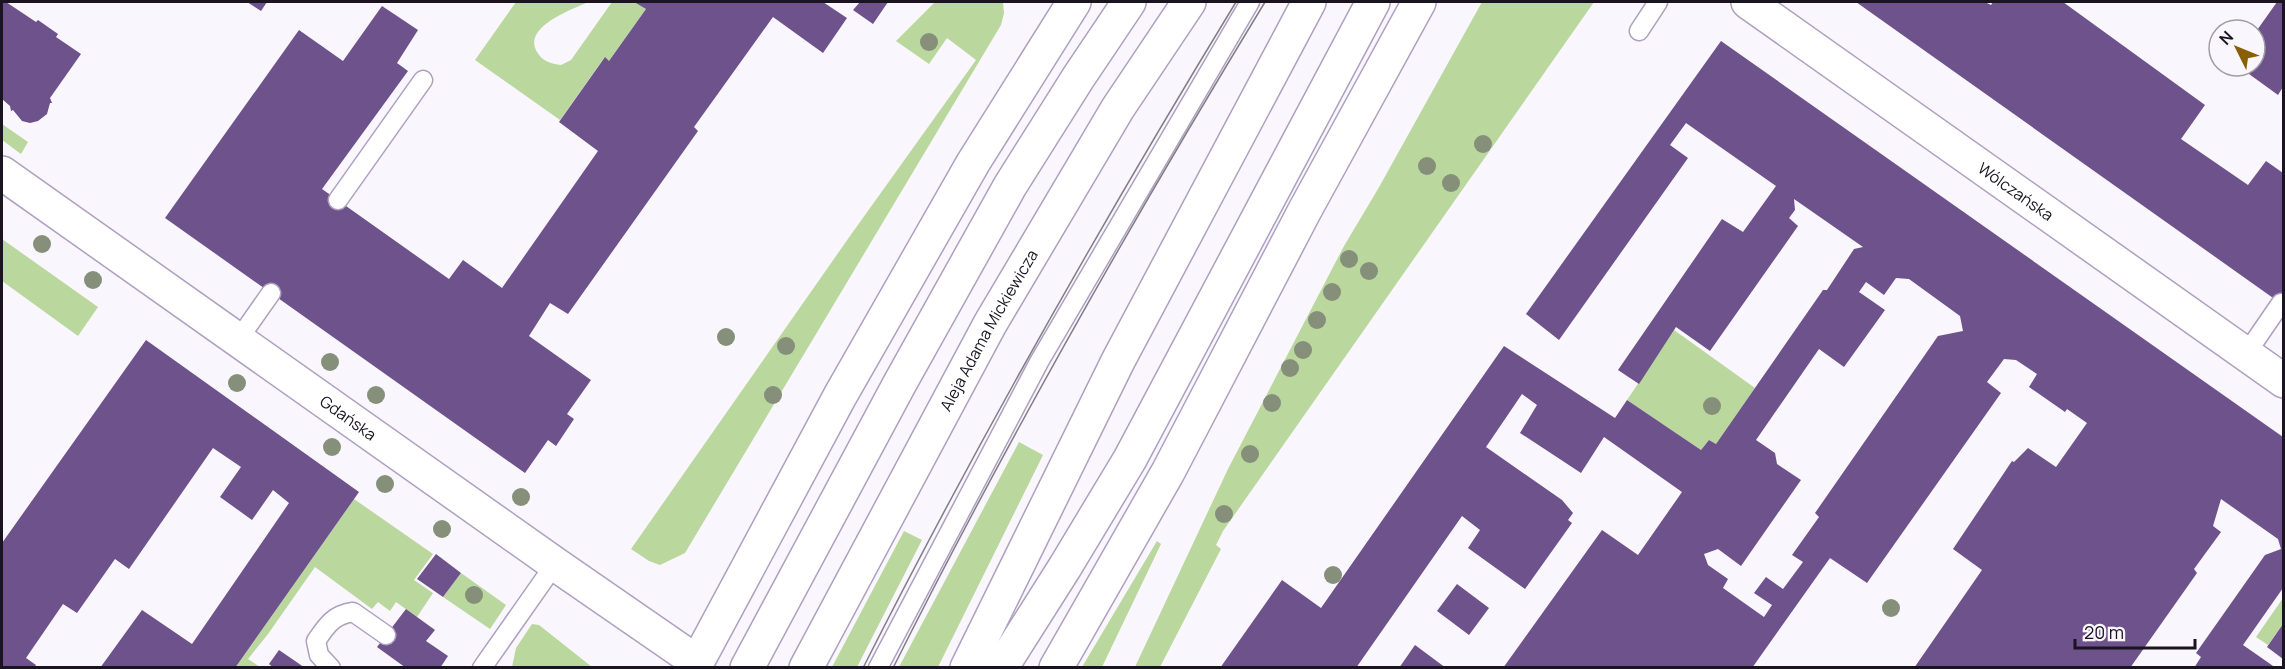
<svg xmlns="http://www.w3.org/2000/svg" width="2285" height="669" viewBox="0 0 2285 669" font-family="Manrope,sans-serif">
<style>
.green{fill:#bad79e}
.building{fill:#6d528b;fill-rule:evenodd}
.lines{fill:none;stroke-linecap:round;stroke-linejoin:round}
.service-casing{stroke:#aea0c0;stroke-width:21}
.tertiary-casing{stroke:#aea0c0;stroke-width:36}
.secondary-casing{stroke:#aea0c0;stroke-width:36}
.service{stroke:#fff;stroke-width:18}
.tertiary{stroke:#fff;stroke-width:33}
.secondary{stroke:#fff;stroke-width:33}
.tram{stroke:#827e87;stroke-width:1.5}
.tree{fill:#868f79}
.labels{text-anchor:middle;stroke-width:6;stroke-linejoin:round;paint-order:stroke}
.street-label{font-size:16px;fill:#19141f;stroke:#f9f6fd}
</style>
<rect width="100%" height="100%" fill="#f9f6fd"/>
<path class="green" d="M516 2H588C571 10 522 27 537 52 542 61 551 64 561 65L571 60 612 2H634L646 9 609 61 604 58 560 120 475 60Z
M935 2H1003L1004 13 1001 25 685 553 660 565 649 561 631 549 850 236 976 60 947 38 929 64 896 41Z
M1482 2H1594L1223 531 1216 545 1221 549 1160 667H1135L1228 469 1344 246 1378 189Z
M2 124 28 142 21 154 2 140Z
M2 239 98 307 78 336 2 281Z
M1674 330 1755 388 1716 444 1709 440 1701 450 1627 400Z
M1019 442 1043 455 938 667H899Z
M354 499 433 554 414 580 433 593 417 617 396 602 390 611 378 602 372 609 315 567 268 634 248 659 260 667 235 668Z
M904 531 922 540 857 667H832Z
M1157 541 1161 544 1102 667H1082Z
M461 573 506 605 490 629 443 597Z
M2283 598V624L2268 645 2256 637Z
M532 624 539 625 592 667H512L516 648Z"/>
<path class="building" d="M2 2H6L36 22 38 20 58 34 56 37 81 54 50 98 52 103H50L47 114 38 121 30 123 22 121 13 110 11 111 10 106 2 99Z
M247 2H267L261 11Z
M634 2H823L847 18 823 53 773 17 694 127 698 131 568 314 550 303 529 336 591 380 567 414 574 419 556 446 548 440 525 473 165 218 299 30 343 61 382 6 418 30 397 63 408 71 322 189 449 279 463 260 502 288 598 151 559 122 605 57 609 61 646 9Z
M860 2H888L873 24 853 10Z
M1856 2H1985L1991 5 1993 2H2063L2205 105 2181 139 2248 185 2266 161 2283 173V305Z
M2277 2H2283V87L2278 95 2238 66H2255V33Z
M1721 41 2283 437V588L2243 645 2276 668H2194L2201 657 2196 653 2265 555 2281 549 2278 539 2221 499 2213 526 2221 532 2194 569 2197 573 2130 668H1914L1982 570 1953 549 2012 461 2014 462 2028 448 2056 467 2087 423 2067 409 2065 412 2029 387 2037 374 2016 360 2004 359 1987 382 2001 393 1867 583 1830 558 1752 668H1503L1602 530 1638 555 1682 492 1604 437 1581 473 1520 433 1537 405 1522 394 1486 447 1562 500 1573 513 1568 520 1572 523 1525 589 1468 548 1480 530 1462 516 1356 668H1220L1282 580 1321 608 1504 346 1615 418 1627 400 1701 450 1709 440 1716 444 1823 290H1827L1854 249 1863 247 1794 199 1795 210 1789 218 1798 226 1710 351 1676 327 1639 384 1618 370 1722 219 1743 232 1776 186 1686 123 1670 145 1688 158 1559 340 1526 314ZM1896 278 1909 279 1960 316 1963 331 1938 336 1815 513 1819 517 1792 555 1803 562 1783 589 1766 577 1754 593 1772 605 1764 617 1723 588 1728 579 1708 565 1704 554 1718 549 1741 566 1801 480 1777 464 1775 453 1756 440 1819 349 1844 367 1885 310 1859 292 1866 282 1884 295Z
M146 340 359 492 235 668H100L142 610 192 644 289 503 273 490 252 520 220 497 241 467 213 448 129 569 115 559 77 613 63 604 26 658 36 665 34 668H2V543Z
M436 554 461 573 443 597 417 579Z
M1457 584 1489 608 1469 635 1437 611Z
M406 609 435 630 426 641 448 656 440 668H406L377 647Z
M2283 624V659L2267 647Z
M1415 645 1446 668H1399Z
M279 650 298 663 305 668H274L269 664Z"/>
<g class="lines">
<defs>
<path id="service" d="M1639 31 1658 2
M338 200 423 80
M238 340 271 293
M2246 354 2281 303
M331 668 319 655 316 641C327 625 333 615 353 612L386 635
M482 668 555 564
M878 668 1039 362 1250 2"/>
<g id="tertiary">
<path id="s1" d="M1748 2 2284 381"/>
<path id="s2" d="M2 173 555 564 697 662"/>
</g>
<g id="secondary">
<path d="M694 668 840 396 973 163 1074 2"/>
<path d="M747 668 900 383 1010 186 1078 78 1129 2"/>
<path id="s3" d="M806 668 990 324 1118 108 1189 2"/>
<path d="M967 668 1118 361 1309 2"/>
<path d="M1001 668 1065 567 1130 459 1373 2"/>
<path d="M1056 668 1168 472 1305 210 1419 2"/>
</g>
</defs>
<use href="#service" class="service-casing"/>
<use href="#tertiary" class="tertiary-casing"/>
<use href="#secondary" class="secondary-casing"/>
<use href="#service" class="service"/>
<use href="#tertiary" class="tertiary"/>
<use href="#secondary" class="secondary"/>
<path class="tram" d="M863 668C978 440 1104 219 1236 2
M893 668C1007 440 1133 219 1265 2"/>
</g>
<g class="tree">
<circle cx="929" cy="42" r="9"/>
<circle cx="1483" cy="144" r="9"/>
<circle cx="1427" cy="166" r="9"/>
<circle cx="1451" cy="183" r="9"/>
<circle cx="42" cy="244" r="9"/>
<circle cx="1349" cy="259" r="9"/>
<circle cx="1369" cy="271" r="9"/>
<circle cx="93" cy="280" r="9"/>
<circle cx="1332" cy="292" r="9"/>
<circle cx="1317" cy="320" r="9"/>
<circle cx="726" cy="337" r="9"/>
<circle cx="786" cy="346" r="9"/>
<circle cx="1303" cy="350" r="9"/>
<circle cx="330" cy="362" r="9"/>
<circle cx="1290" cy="368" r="9"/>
<circle cx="237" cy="383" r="9"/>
<circle cx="376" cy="395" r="9"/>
<circle cx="773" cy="395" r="9"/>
<circle cx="1272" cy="403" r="9"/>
<circle cx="1712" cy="406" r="9"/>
<circle cx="332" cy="447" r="9"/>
<circle cx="1250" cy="454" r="9"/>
<circle cx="385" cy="484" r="9"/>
<circle cx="521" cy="497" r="9"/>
<circle cx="1224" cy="514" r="9"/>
<circle cx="442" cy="529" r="9"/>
<circle cx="1333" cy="575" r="9"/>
<circle cx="474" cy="595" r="9"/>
<circle cx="1891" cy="608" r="9"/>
</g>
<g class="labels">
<g class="street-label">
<text dy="6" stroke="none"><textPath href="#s1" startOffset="328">Wólczańska</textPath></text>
<text dy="6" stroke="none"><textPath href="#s3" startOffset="384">Aleja Adama Mickiewicza</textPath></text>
<text dy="6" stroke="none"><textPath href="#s2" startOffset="424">Gdańska</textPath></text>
</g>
</g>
<rect width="2285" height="669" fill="none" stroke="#19141f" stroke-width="6"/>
<g transform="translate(2237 48) rotate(313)"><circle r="28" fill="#f9f6fd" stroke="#9f9ca4" stroke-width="1.5"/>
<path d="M0-4.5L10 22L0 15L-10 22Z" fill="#896000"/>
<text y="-9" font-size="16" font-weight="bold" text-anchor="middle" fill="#19141f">N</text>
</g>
<path d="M2075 639v9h120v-9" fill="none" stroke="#19141f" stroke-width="3"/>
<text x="2084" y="639" font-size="18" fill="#19141f" stroke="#f9f6fd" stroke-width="4.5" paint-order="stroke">20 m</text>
</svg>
